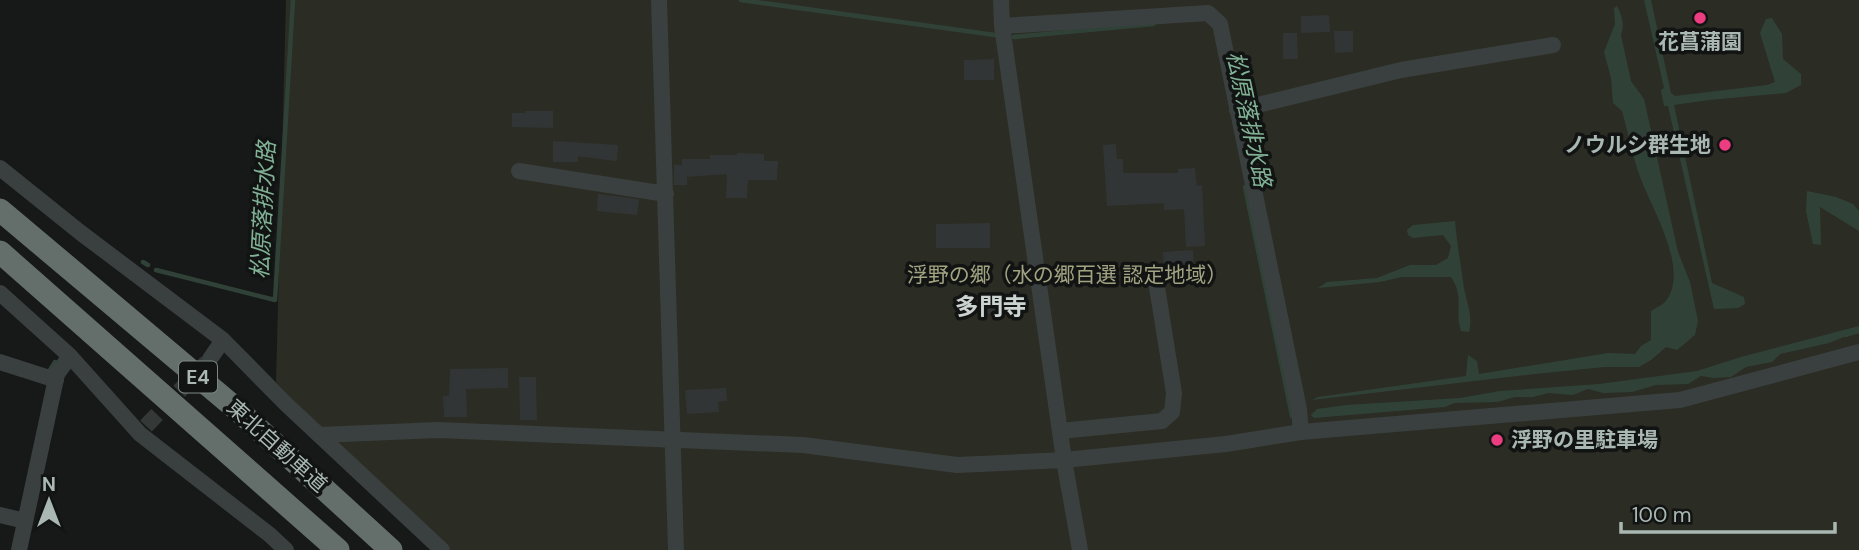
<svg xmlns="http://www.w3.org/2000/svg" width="1859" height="550" viewBox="0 0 1859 550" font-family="'DM Sans','Noto Sans JP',sans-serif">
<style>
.green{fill:#2b2c23}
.water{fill:#304237}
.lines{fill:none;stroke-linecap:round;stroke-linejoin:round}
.stream{stroke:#304237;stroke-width:4.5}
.building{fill:#323535;stroke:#313535;stroke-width:2}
.minor-tunnel{stroke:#343938;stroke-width:16;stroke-dasharray:16 8;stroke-linecap:butt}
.minor{stroke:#3a403f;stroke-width:16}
.highway{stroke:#646f6b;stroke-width:23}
.poi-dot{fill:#eb3d7f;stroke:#121414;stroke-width:2.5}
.labels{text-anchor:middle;stroke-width:7;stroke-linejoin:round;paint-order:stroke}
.shield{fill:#121414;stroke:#7c8783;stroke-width:2}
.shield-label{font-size:19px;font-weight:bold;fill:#aab8b3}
.poi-label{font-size:21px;font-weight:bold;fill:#aab8b3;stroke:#121414}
.park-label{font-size:21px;fill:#a2a381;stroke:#121414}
.street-label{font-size:21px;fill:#aab8b3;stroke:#121414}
.water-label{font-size:23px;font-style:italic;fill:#82b296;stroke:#121414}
.quarter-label{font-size:24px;font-weight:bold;fill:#cbd4d1;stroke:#121414}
</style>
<rect width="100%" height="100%" fill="#171919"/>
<path class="green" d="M286 0H1859V550H443L318 427 276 382Z"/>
<path class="water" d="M1644 0H1651L1671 93 1675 96 1767 85 1775 82 1760 33 1766 19 1772 18 1782 34 1783 59 1801 74V85L1786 93 1709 100 1674 105 1712 283 1744 297 1745 304 1738 308 1714 309 1668 106H1664L1661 90 1664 88Z
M1617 6C1622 16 1625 24 1621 35L1631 81 1644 99 1678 252 1690 282 1698 321 1695 335 1677 350 1666 347 1651 360 1639 367H1604L1535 374 1312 400 1318 397 1466 376 1468 355 1477 361 1479 374 1608 353 1635 354 1641 346 1651 340V311C1656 308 1662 305 1665 302 1689 274 1657 217 1645 189 1634 165 1629 136 1622 111L1613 103 1611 78 1604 52 1615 24 1614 8Z
M1807 191 1836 197 1853 204 1859 211V231L1820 207 1821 245 1813 244 1806 211Z
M1455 221C1457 244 1461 266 1464 288 1467 304 1473 316 1469 332L1461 331C1454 309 1465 298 1451 277H1402L1380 282 1318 288 1327 282 1377 278 1410 265H1436L1448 258 1451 246 1443 235 1413 238 1408 235 1407 230 1413 225Z
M1859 326V331L1829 343 1780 354 1772 362 1746 367 1731 377 1714 378 1701 376 1688 384 1656 385 1632 392 1603 393 1588 389 1573 395 1548 393 1533 397H1515L1497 402 1454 403 1445 407 1314 418 1311 415 1317 409 1346 405 1460 398 1500 391 1599 384 1697 371 1741 357Z"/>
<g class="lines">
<path class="stream" d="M741 0 995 35
M1014 37 1153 24
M1245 187 1292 416
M143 262 148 265
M156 270 275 300 293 0
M1845 335 1859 331
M50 370 55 362"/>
</g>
<path class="building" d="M1328 16 1329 31 1302 32V17Z
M1335 32H1352V51L1336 52Z
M1284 34H1296L1297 58H1284Z
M993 60V79H965V61Z
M526 112H552V127L513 126V114H526Z
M554 142 617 146 616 160 577 155V161H554Z
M1115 145 1116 160H1122V174H1179V170L1194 169 1196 187 1201 186 1204 245 1187 246 1185 208 1165 209V202L1108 205 1104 146Z
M738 154 763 155V162H777L776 179H747L746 197H727L728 173 686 176V184H675V166H683V160H711V156H738Z
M599 195 638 200 636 214 598 210Z
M989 224V247H937V225Z
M1192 251 1193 266 1165 267 1164 253Z
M985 294H1001V313H985Z
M507 369V387L465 388 466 416H445L444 397 450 396 451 370Z
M520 378H535L536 419H521Z
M725 389 726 400 717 401 718 411 688 413 686 391Z"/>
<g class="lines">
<path class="minor-tunnel" d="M146 426 210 359"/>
<path class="minor" d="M659 0 676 550
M1001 0 1002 26 1064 460 1080 550
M1002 26 1208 13 1220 24 1299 409 1301 432
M1237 110 1401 70 1553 45
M0 168 81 233 223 340 287 405 442 550
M519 171 666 194
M0 293 70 356 140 434 270 535 286 550
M210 359 223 340
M0 362 56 380
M1060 431 1162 421 1172 412 1174 393 1156 281
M319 435 438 430 803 445 957 465 1064 460 1226 444 1301 432 1680 400 1859 352
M0 515 25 521
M19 550 57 374 70 356"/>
<path class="highway" d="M0 210 240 412 391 550
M0 252 338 550"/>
</g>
<g class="poi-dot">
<circle cx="1700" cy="18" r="7"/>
<circle cx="1725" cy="145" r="7"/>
<circle cx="1497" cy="440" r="7"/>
</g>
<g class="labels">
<rect class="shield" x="179" y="361.5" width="38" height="31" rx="5"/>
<g class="shield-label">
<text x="198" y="384">E4</text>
</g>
<g class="poi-label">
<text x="1700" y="49">花菖蒲園</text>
<text x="1711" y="152" text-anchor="end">ノウルシ群生地</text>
<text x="1511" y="447" text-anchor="start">浮野の里駐車場</text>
</g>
<g class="park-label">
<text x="1067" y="282">浮野の郷（水の郷百選 認定地域）</text>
</g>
<g class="street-label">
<text transform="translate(277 446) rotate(42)" y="7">東北自動車道</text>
</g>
<g class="water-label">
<text transform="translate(1249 119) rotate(78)" y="8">松原落排水路</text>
<text transform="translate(263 210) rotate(-87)" y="8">松原落排水路</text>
</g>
<g class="quarter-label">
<text x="991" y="315">多門寺</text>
</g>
</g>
<g transform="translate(49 501)" stroke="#121414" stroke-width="5" paint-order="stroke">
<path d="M0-5L12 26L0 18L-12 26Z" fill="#aab8b3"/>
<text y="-10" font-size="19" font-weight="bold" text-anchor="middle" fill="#aab8b3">N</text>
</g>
<path d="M1621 522v10h214v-10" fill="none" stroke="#aab8b3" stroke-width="3.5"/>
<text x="1632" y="522" font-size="21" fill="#aab8b3" stroke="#121414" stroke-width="5" paint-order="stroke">100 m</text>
</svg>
